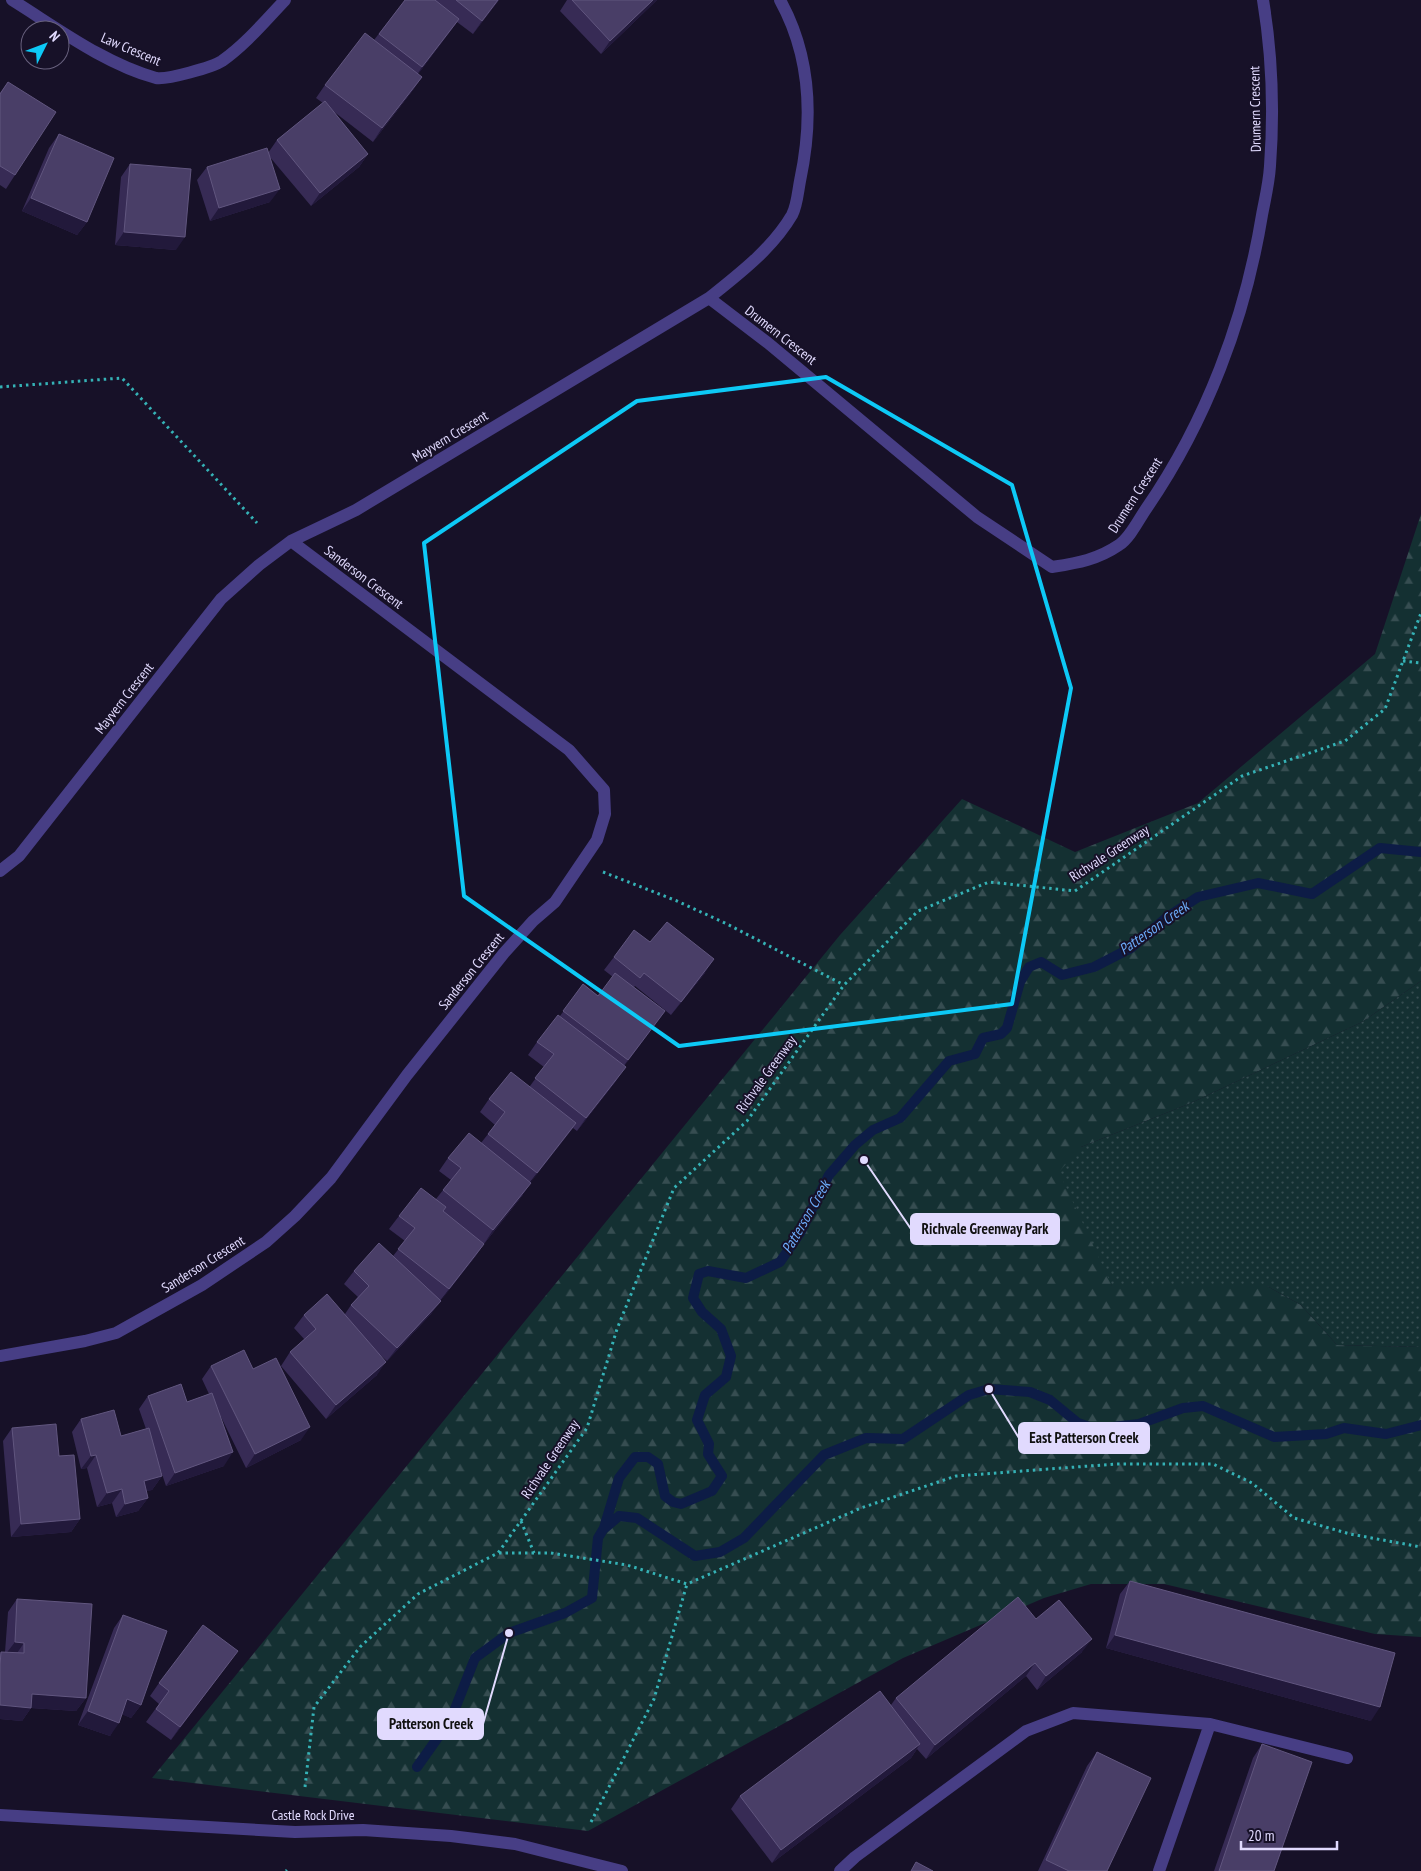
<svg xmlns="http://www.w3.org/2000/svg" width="1421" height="1871" viewBox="0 0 1421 1871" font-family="'PT Sans Narrow',sans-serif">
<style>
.forest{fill:url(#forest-firs)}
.park{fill:url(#park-dots)}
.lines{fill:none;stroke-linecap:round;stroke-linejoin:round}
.stream{stroke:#0d1c46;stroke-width:10}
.path{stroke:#35b2b6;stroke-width:3;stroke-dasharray:2.5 4;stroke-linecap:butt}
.minor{stroke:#473e85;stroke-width:12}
.wall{fill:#372b55}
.shaded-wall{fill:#22193b}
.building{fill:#493e67;stroke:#61567f}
.marked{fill:none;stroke:#0dc9f6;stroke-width:4;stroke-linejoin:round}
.labels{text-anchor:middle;stroke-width:4;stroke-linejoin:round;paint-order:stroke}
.street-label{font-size:14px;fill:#e1dafe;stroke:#171128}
.water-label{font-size:15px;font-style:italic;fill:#6cabfa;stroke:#171128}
.leader{fill:none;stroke:#e1dafe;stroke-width:2}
.callout-dot{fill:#e1dafe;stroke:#171128;stroke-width:2}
.callout{fill:#e1dafe;stroke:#e1dafe;stroke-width:2}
.callout-label{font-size:15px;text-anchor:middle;font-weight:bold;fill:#111}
</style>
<defs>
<pattern id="forest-firs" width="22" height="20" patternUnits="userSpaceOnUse" patternTransform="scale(1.25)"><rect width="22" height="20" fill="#143032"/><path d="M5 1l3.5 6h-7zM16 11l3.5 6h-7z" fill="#364d51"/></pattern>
<pattern id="park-dots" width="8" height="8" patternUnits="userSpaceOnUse" patternTransform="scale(1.25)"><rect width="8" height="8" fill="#143032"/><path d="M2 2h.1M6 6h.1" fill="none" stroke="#364d51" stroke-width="1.8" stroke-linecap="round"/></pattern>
</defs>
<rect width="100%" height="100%" fill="#171128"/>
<path class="forest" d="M1421 514V981L1362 1022 1191 1103 1081 1147 1112 1286H1267L1301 1305 1337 1345 1421 1347V1637L1375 1634 1164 1584H1091L1044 1598 903 1658 588 1831 152 1778 840 935 962 799 1075 852 1198 803 1375 654Z"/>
<path class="park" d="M1421 981V1347L1337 1345 1301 1305 1267 1286H1112L1059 1172 1081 1147 1191 1103 1362 1022Z"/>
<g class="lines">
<path class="stream" d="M605 1528 619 1516 637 1518 695 1556 720 1552 744 1538 824 1455 866 1438 903 1439 969 1395 989 1389 1030 1392 1050 1400 1078 1423 1095 1429 1139 1424 1183 1408 1203 1406 1274 1437 1326 1434 1344 1428 1386 1434 1421 1425
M417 1767 451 1719 475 1658 509 1633 565 1613 592 1598 598 1538 604 1528 619 1478 635 1457H648L658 1464 665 1496 673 1502 681 1504 712 1491 722 1476 708 1454 709 1444 697 1420 705 1395 726 1377 731 1356 721 1329 702 1312 693 1298 699 1274 708 1271 746 1278 780 1262 800 1233 829 1175 855 1145 873 1130 900 1118 949 1061 975 1054 983 1038 1001 1034 1007 1028 1020 982 1029 967 1041 962 1062 975 1094 967 1131 948 1166 918 1198 897 1258 883 1312 894 1380 848 1421 852"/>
<path class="path" d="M0 387 122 378 257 523
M1403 661 1421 663
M603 872 677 901 727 924 844 985
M521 1521 534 1553
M499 1553H551L627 1565 687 1584 861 1508 956 1476 1116 1464H1213L1252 1483 1294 1518 1350 1534 1421 1547
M305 1787 314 1707 360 1647 418 1594 498 1553 587 1428 617 1329 674 1188 747 1121 844 985 918 911 989 882 1075 891 1242 776 1345 741 1385 709 1421 613
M591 1822 654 1699 687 1584
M286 1871 287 1870"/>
<path class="minor" d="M12 0C57 28 105 64 156 78 167 80 213 67 222 61 246 44 265 21 285 0
M709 298 768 343 977 517 1052 567C1077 563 1097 560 1119 545 1130 538 1139 519 1146 509 1206 422 1245 319 1262 215 1265 199 1269 183 1270 166 1274 112 1272 54 1263 0
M0 871 19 856 221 599 259 565 291 541 356 510 709 298C739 274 772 249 792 215 797 206 798 191 800 181 813 120 811 56 780 0
M0 1356 85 1341 116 1333 202 1285 266 1242 295 1216 331 1178 407 1075 504 953 533 921 555 902 597 840 605 814 604 790 569 750 291 541
M1210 1724 1347 1758
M0 1815 295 1832 363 1830 451 1836 515 1844 622 1871
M840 1871 855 1857 1026 1731 1073 1713 1210 1724 1159 1871"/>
</g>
<path class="wall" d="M405 0H499L473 34 457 22 418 74 422 77 413 90 373 142 333 111 368 154 359 167 311 206 269 156 270 202 210 221 197 180 207 167 268 153 277 140 323 103 316 98 325 85 374 40Z
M567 0H657L601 54 560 11Z
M8 82 15 175 6 189 0 185V93Z
M59 134 87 222 77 235 22 211 49 148Z
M130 164 176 250 115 245 121 177Z
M650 942 705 973 671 1015 635 986 634 987 665 1011 624 1066 616 1081 577 1131 573 1128 530 1182 522 1196 484 1244 475 1257 439 1302 431 1314 387 1361 379 1354 377 1375 326 1419 281 1366 290 1352 305 1340 294 1328 304 1315 345 1314 351 1305 358 1297 344 1284 354 1271 393 1256 405 1241 389 1229 399 1216 436 1199 451 1180 439 1171 448 1158 481 1143 495 1125 480 1112 489 1099 530 1086 544 1067 528 1055 537 1042 560 1016 583 984 598 996 613 977 604 970 614 957Z
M211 1366 253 1369 301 1440 246 1468 221 1417 224 1466 166 1486 158 1462 162 1476 152 1490 146 1491 148 1498 138 1511 116 1517 112 1503 97 1507 87 1468 81 1469 72 1432 81 1419 121 1436 146 1429 139 1409 148 1396 187 1402 209 1394 202 1379Z
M12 1428 59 1456 80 1519 71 1532 11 1537 3 1441Z
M1130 1581 1371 1721 1106 1648 1120 1594Z
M17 1599 86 1698 76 1711 31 1708 22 1721 0 1719V1654L1 1652H5L8 1612Z
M123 1615 141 1705 131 1718 122 1714 110 1736 78 1725 114 1628Z
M1036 1619 1082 1652 1037 1690 1026 1676 926 1759 917 1749 911 1758 772 1863 731 1809 740 1796 891 1705 896 1698Z
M228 1664 171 1740 146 1722 159 1704 150 1696 159 1683Z
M1262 1744 1274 1871H1214L1253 1758Z
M1097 1752 1107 1871H1038L1087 1766Z"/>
<path class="shaded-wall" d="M498 0H499L473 34 482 21Z
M653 0H657L601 54 610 41Z
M459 19 450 32 413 81 422 67Z
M422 77 413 90 373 142 382 128Z
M368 154 359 167 311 206 320 193Z
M280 189 270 202 210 221 219 208Z
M31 198 87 222 77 235 22 211Z
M124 232 185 237 176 250 115 245Z
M714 959 705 973 671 1015 681 1002Z
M665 1011 656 1024 619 1073 628 1060Z
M626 1067 616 1081 577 1131 586 1118Z
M576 1123 567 1136 528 1186 537 1173Z
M531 1183 522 1196 484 1244 493 1230Z
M484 1244 475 1257 440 1302 449 1289Z
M441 1301 431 1314 387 1361 397 1348Z
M386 1362 377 1375 326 1419 336 1405Z
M310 1427 301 1440 246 1468 255 1454Z
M233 1452 224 1466 166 1486 175 1473Z
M96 1455 87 1468 81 1469 91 1456Z
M162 1476 152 1490 134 1494 144 1481Z
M122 1489 112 1503 97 1507 107 1493Z
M148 1498 138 1511 116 1517 125 1504Z
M80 1519 71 1532 11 1537 21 1524Z
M1115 1635 1380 1707 1371 1721 1106 1648Z
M1092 1639 1082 1652 1037 1690 1046 1676Z
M15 1642 24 1643 15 1656 5 1655Z
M238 1651 228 1664 171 1740 180 1727Z
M1035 1663 1026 1676 926 1759 935 1745Z
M32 1694 86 1698 76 1711 31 1708 22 1721 0 1719V1705Z
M127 1699 141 1705 131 1718 118 1713Z
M88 1711 119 1723 110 1736 78 1725Z
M920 1744 911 1758 772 1863 781 1850Z"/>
<path class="building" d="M405 0H435L459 19 422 67 379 34Z
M456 0H498L482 21Z
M572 0H653L610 41Z
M365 33 422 77 382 128 325 85Z
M8 82 56 112 15 175 0 166V94Z
M325 101 368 154 320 193 277 140Z
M59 134 114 158 87 222 31 198Z
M267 148 280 189 219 208 207 167Z
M130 164 191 169 185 237 124 232Z
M667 922 714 959 681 1002 644 973 640 978 614 957 634 930 650 942Z
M615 973 665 1011 628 1060 563 1011 583 984 598 996Z
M558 1015 626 1067 586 1118 535 1078 554 1054 537 1042Z
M511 1072 576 1123 537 1173 488 1134 505 1112 489 1099Z
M469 1133 531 1183 493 1230 443 1190 461 1168 448 1158Z
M421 1188 446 1207 443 1211 484 1244 449 1289 398 1249 415 1228 399 1216Z
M379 1243 441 1301 397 1348 351 1305 369 1286 354 1271Z
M327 1294 386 1362 336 1405 290 1352 316 1329 304 1315Z
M244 1350 253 1369 276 1358 310 1427 255 1454 211 1366Z
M181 1384 187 1402 212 1393 233 1452 175 1473 148 1396Z
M114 1410 121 1436 149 1428 162 1476 144 1481 148 1498 125 1504 122 1489 107 1493 96 1455 91 1456 81 1419Z
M56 1424 59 1456 74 1455 80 1519 21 1524 12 1428Z
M1130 1581 1395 1653 1380 1707 1115 1635Z
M1018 1597 1036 1619 1059 1600 1092 1639 1046 1676 1035 1663 935 1745 896 1698Z
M17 1599 92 1604 86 1698 32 1694 31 1708 0 1705V1665L1 1652 24 1653V1643L15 1642Z
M123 1615 167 1631 141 1705 127 1699 119 1723 88 1711Z
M203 1625 238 1651 180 1727 156 1709 169 1691 159 1683Z
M880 1691 920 1744 781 1850 740 1796Z
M1262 1744 1312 1762 1274 1871H1219Z
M1097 1752 1151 1778 1107 1871H1069L1046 1860Z
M916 1862 933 1871H911Z"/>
<path class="marked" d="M826 377 1012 485 1071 688 1012 1004 679 1046 464 896 424 543 637 401Z"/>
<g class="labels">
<g class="street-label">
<text transform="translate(131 49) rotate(23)" y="5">Law Crescent</text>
<text transform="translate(1255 109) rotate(-91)" y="5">Drumern Crescent</text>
<text transform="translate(781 335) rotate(38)" y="5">Drumern Crescent</text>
<text transform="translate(450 436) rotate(-31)" y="5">Mayvern Crescent</text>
<text transform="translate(1135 495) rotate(-57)" y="5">Drumern Crescent</text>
<text transform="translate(364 577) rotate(37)" y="5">Sanderson Crescent</text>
<text transform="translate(124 698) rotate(-52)" y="5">Mayvern Crescent</text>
<text transform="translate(1109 853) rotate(-33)" y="5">Richvale Greenway</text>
<text transform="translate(471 971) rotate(-51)" y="5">Sanderson Crescent</text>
<text transform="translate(766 1074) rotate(-54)" y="5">Richvale Greenway</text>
<text transform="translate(203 1264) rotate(-32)" y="5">Sanderson Crescent</text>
<text transform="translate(550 1459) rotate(-56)" y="5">Richvale Greenway</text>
<text x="313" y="1820">Castle Rock Drive</text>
</g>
<g class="water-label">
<text transform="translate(1154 928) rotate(-35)" y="5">Patterson Creek</text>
<text transform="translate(806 1217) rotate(-60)" y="5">Patterson Creek</text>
</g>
</g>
<path class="leader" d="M864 1160L911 1229M989 1389L1019 1438M509 1633L483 1724"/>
<g class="callout-dot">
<circle cx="864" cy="1160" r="5"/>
<circle cx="989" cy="1389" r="5"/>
<circle cx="509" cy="1633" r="5"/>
</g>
<g class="callout">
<rect x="911" y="1214" width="148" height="30" rx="5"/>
<rect x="1019" y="1423" width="130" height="30" rx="5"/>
<rect x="378" y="1709" width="105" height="30" rx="5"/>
</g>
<g class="callout-label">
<text x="985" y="1234">Richvale Greenway Park</text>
<text x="1084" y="1443">East Patterson Creek</text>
<text x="431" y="1729">Patterson Creek</text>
</g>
<g transform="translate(45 45) rotate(48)"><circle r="24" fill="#171128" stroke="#68617e"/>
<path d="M0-4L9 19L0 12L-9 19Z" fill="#0dc9f6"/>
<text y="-8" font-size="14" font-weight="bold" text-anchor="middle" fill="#e1dafe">N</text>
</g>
<path d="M1241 1841v8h96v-8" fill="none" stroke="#e1dafe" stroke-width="2.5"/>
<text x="1248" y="1841" font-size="15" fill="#e1dafe" stroke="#171128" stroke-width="4" paint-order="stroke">20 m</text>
</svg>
